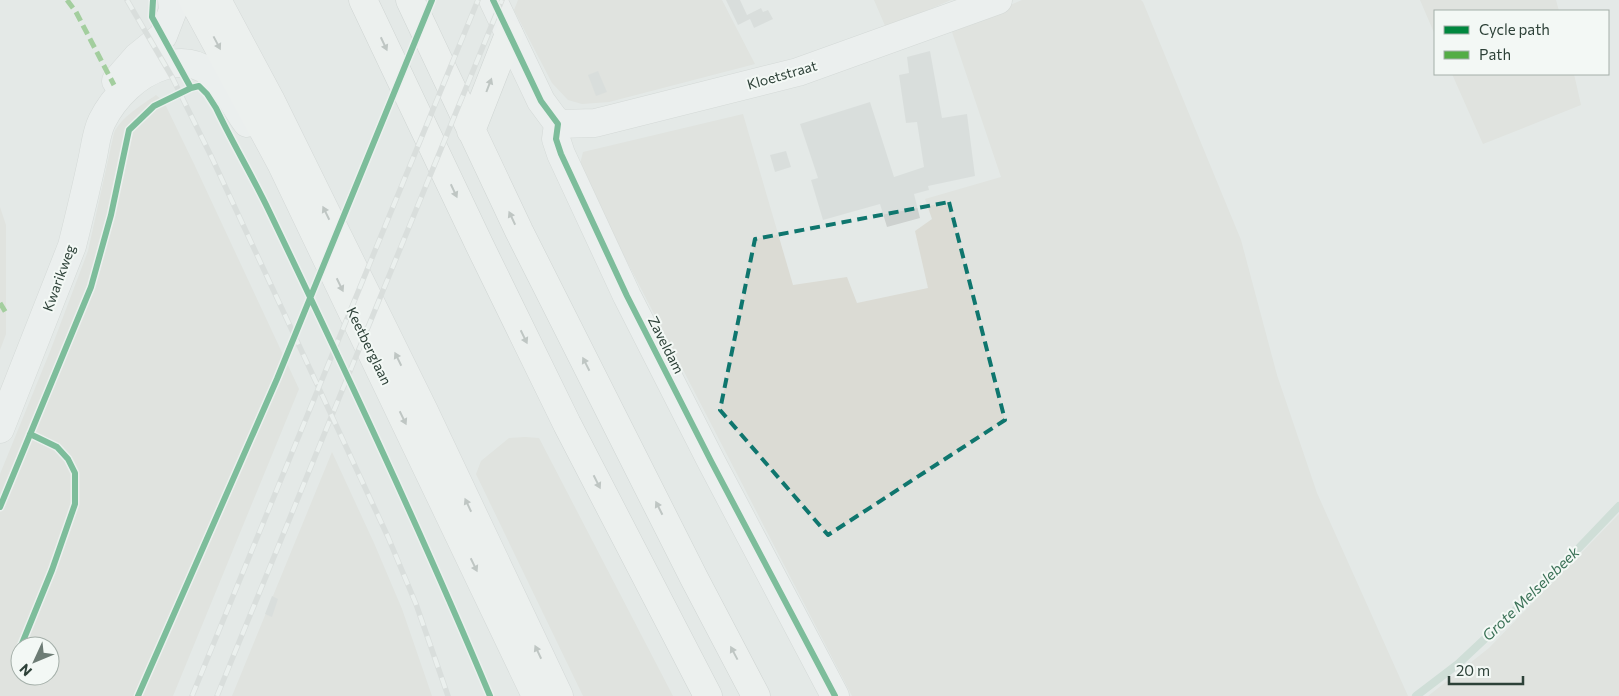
<svg xmlns="http://www.w3.org/2000/svg" width="1619" height="696" viewBox="0 0 1619 696" font-family="Commissioner,sans-serif">
<style>
.green{fill:#dbdbd4;fill-rule:evenodd}
.lines{fill:none;stroke-linecap:round;stroke-linejoin:round}
.stream{stroke:#b6d0c3;stroke-width:8}
.building{fill:#cdd1cf}
.minor-casing{stroke:#c1c6c4;stroke-width:29}
.major-casing{stroke:#c0c5c3;stroke-width:29}
.highway-casing{stroke:#b7bdba;stroke-width:29}
.minor{stroke:#f4f6f5;stroke-width:28}
.major{stroke:#f7f8f7;stroke-width:28}
.highway{stroke:#f7f8f7;stroke-width:28}
.rail-casing{stroke:#cdd1cf;stroke-width:5.5}
.rail{stroke:#f3f8f5;stroke-width:4;stroke-dasharray:11;stroke-linecap:butt}
.quiet{stroke:#54ad46;stroke-width:5;stroke-dasharray:10 5;stroke-linecap:butt}
.cycleway-casing{stroke:#f3f8f5;stroke-width:9}
.cycleway{stroke:#00873e;stroke-width:6}
.oneway{fill:#929c98}
.marked{fill:none;stroke:#0f766e;stroke-width:4;stroke-dasharray:10 6;stroke-linejoin:round}
.labels{text-anchor:middle;stroke-width:4;stroke-linejoin:round;paint-order:stroke}
.street-label{font-size:14px;fill:#2d4138;stroke:#f3f8f5}
.water-label{font-size:15px;font-style:italic;fill:#3a7156;stroke:#f3f8f5}
</style>
<rect width="100%" height="100%" fill="#e4e9e7"/>
<path class="green" d="M518 0H722L755 64 609 102 582 104 568 100 552 83 514 10Z
M874 0H951L886 28Z
M1022 0H1141L1143 2 1241 240 1277 375 1317 493 1408 696H852L591 192 580 164 583 152 743 114 793 285 847 277 857 303 928 288 915 231 932 219 925 199 1001 177 951 29Z
M1420 0H1556L1559 11H1435V35Z
M1452 74H1574L1581 105 1483 144Z
M156 95 164 102 195 166 299 389 173 696H0V474L51 349 88 251 114 133C121 117 142 105 156 95ZM20 646H50V676H20Z
M0 207 6 225V334L0 350Z
M525 437 539 438 673 696H583L476 474 481 461 509 438Z
M332 452 374 543 402 609 432 696H232Z
M1619 514V696H1428L1489 648Z"/>
<g class="lines">
<path class="stream" d="M1416 696 1458 664 1553 575 1619 506"/>
</g>
<path class="building" d="M726 0H740L747 15 761 8 763 12 768 10 773 19 754 28 750 19 738 25Z
M930 51 942 118 967 114 975 176 928 186 929 190 914 194 920 218 887 227 880 204 823 220 811 180 818 178 800 124 870 102 894 177 924 167 917 122 906 123 899 75 909 73 907 57Z
M598 71 607 92 596 96 588 75Z
M786 151 791 167 775 172 770 155Z
M272 596 278 599 272 617 265 614Z"/>
<g class="lines">
<defs>
<path id="minor" d="M493 0 541 101 558 124 556 139 561 154 627 296 711 461 835 696
M116 81 137 57 163 36 173 10 172 0
M558 124 595 123 798 72 998 0
M0 429 72 246C79 218 86 189 92 161 95 148 96 133 102 121 114 97 137 74 163 66 179 61 195 62 209 72 226 83 235 108 247 123"/>
<path id="major" d="M193 0 281 163 536 696
M217 0 270 99 424 411 559 696"/>
<path id="highway" d="M363 0 479 244 567 424 708 696
M410 0 519 231 694 578 756 696
M471 131 509 34"/>
</defs>
<use href="#minor" class="minor-casing"/>
<use href="#major" class="major-casing"/>
<use href="#highway" class="highway-casing"/>
<use href="#minor" class="minor"/>
<use href="#major" class="major"/>
<use href="#highway" class="highway"/>
<defs>
<path id="rail" d="M127 0 172 77 212 158 388 537 416 604 448 696
M192 696 478 0
M217 696 502 0"/>
</defs>
<use href="#rail" class="rail-casing"/>
<use href="#rail" class="rail"/>
<path class="quiet" d="M67 0 76 12 114 85
M0 303 6 313"/>
<defs>
<path id="cycleway" d="M153 0 152 17 191 88 199 86 207 94 216 108C233 144 253 177 270 213 346 372 422 533 490 696
M493 0 541 101 558 124 556 139 561 154 627 296 711 461 835 696
M0 507 91 287 111 215 129 130 154 106 191 88
M21 646 52 570 75 504V473L68 459 57 447 30 434
M138 696 277 379 432 0"/>
</defs>
<use href="#cycleway" class="cycleway-casing"/>
<use href="#cycleway" class="cycleway"/>
</g>
<defs><path id="oneway-solid" d="M-6-.8H1V-3.2L6.5 0L1 3.2V.8H-6Z" transform="scale(1.25)"/></defs>
<g class="oneway">
<use href="#oneway-solid" transform="translate(217 43) rotate(62)"/>
<use href="#oneway-solid" transform="translate(384 44) rotate(65)"/>
<use href="#oneway-solid" transform="translate(489 85) rotate(-69)"/>
<use href="#oneway-solid" transform="translate(454 191) rotate(65)"/>
<use href="#oneway-solid" transform="translate(326 213) rotate(-116)"/>
<use href="#oneway-solid" transform="translate(512 218) rotate(-115)"/>
<use href="#oneway-solid" transform="translate(340 285) rotate(64)"/>
<use href="#oneway-solid" transform="translate(524 337) rotate(64)"/>
<use href="#oneway-solid" transform="translate(398 359) rotate(-116)"/>
<use href="#oneway-solid" transform="translate(586 364) rotate(-117)"/>
<use href="#oneway-solid" transform="translate(403 418) rotate(64)"/>
<use href="#oneway-solid" transform="translate(597 482) rotate(63)"/>
<use href="#oneway-solid" transform="translate(468 505) rotate(-115)"/>
<use href="#oneway-solid" transform="translate(659 508) rotate(-117)"/>
<use href="#oneway-solid" transform="translate(474 565) rotate(64)"/>
<use href="#oneway-solid" transform="translate(538 652) rotate(-115)"/>
<use href="#oneway-solid" transform="translate(734 653) rotate(-118)"/>
</g>
<path d="M0 0H1619V696H0ZM949 202 1005 420 828 535 720 410 755 239Z" fill="#e4e9e7" fill-opacity=".55" fill-rule="evenodd"/>
<path class="marked" d="M949 202 1005 420 828 535 720 410 755 239Z"/>
<g class="labels">
<g class="street-label">
<text transform="translate(782 75) rotate(-16)" y="5">Kloetstraat</text>
<text transform="translate(59 278) rotate(-70)" y="5">Kwarikweg</text>
<text transform="translate(666 345) rotate(63)" y="5">Zaveldam</text>
<text transform="translate(369 346) rotate(64)" y="5">Keetberglaan</text>
</g>
<g class="water-label">
<text transform="translate(1531 594) rotate(-44)" y="5">Grote Melselebeek</text>
</g>
</g>
<rect x="1434" y="10" width="175" height="65" fill="#f3f8f5" stroke="#a4afa9"/>
<rect x="1444" y="26" width="25" height="8" fill="#00873e" stroke="#a4afa9"/>
<text x="1479" y="35" font-size="15" fill="#2d4138">Cycle path</text>
<rect x="1444" y="51" width="25" height="8" fill="#54ad46" stroke="#a4afa9"/>
<text x="1479" y="60" font-size="15" fill="#2d4138">Path</text>
<g transform="translate(35 661) rotate(226)"><circle r="24" fill="#f3f8f5" stroke="#a4afa9"/>
<path d="M0-4L9 19L0 12L-9 19Z" fill="#6d7c75"/>
<text y="-8" font-size="14" font-weight="bold" text-anchor="middle" fill="#2d4138">N</text>
</g>
<path d="M1449 676v8h74v-8" fill="none" stroke="#2d4138" stroke-width="2.5"/>
<text x="1456" y="676" font-size="15" fill="#2d4138" stroke="#f3f8f5" stroke-width="4" paint-order="stroke">20 m</text>
</svg>
